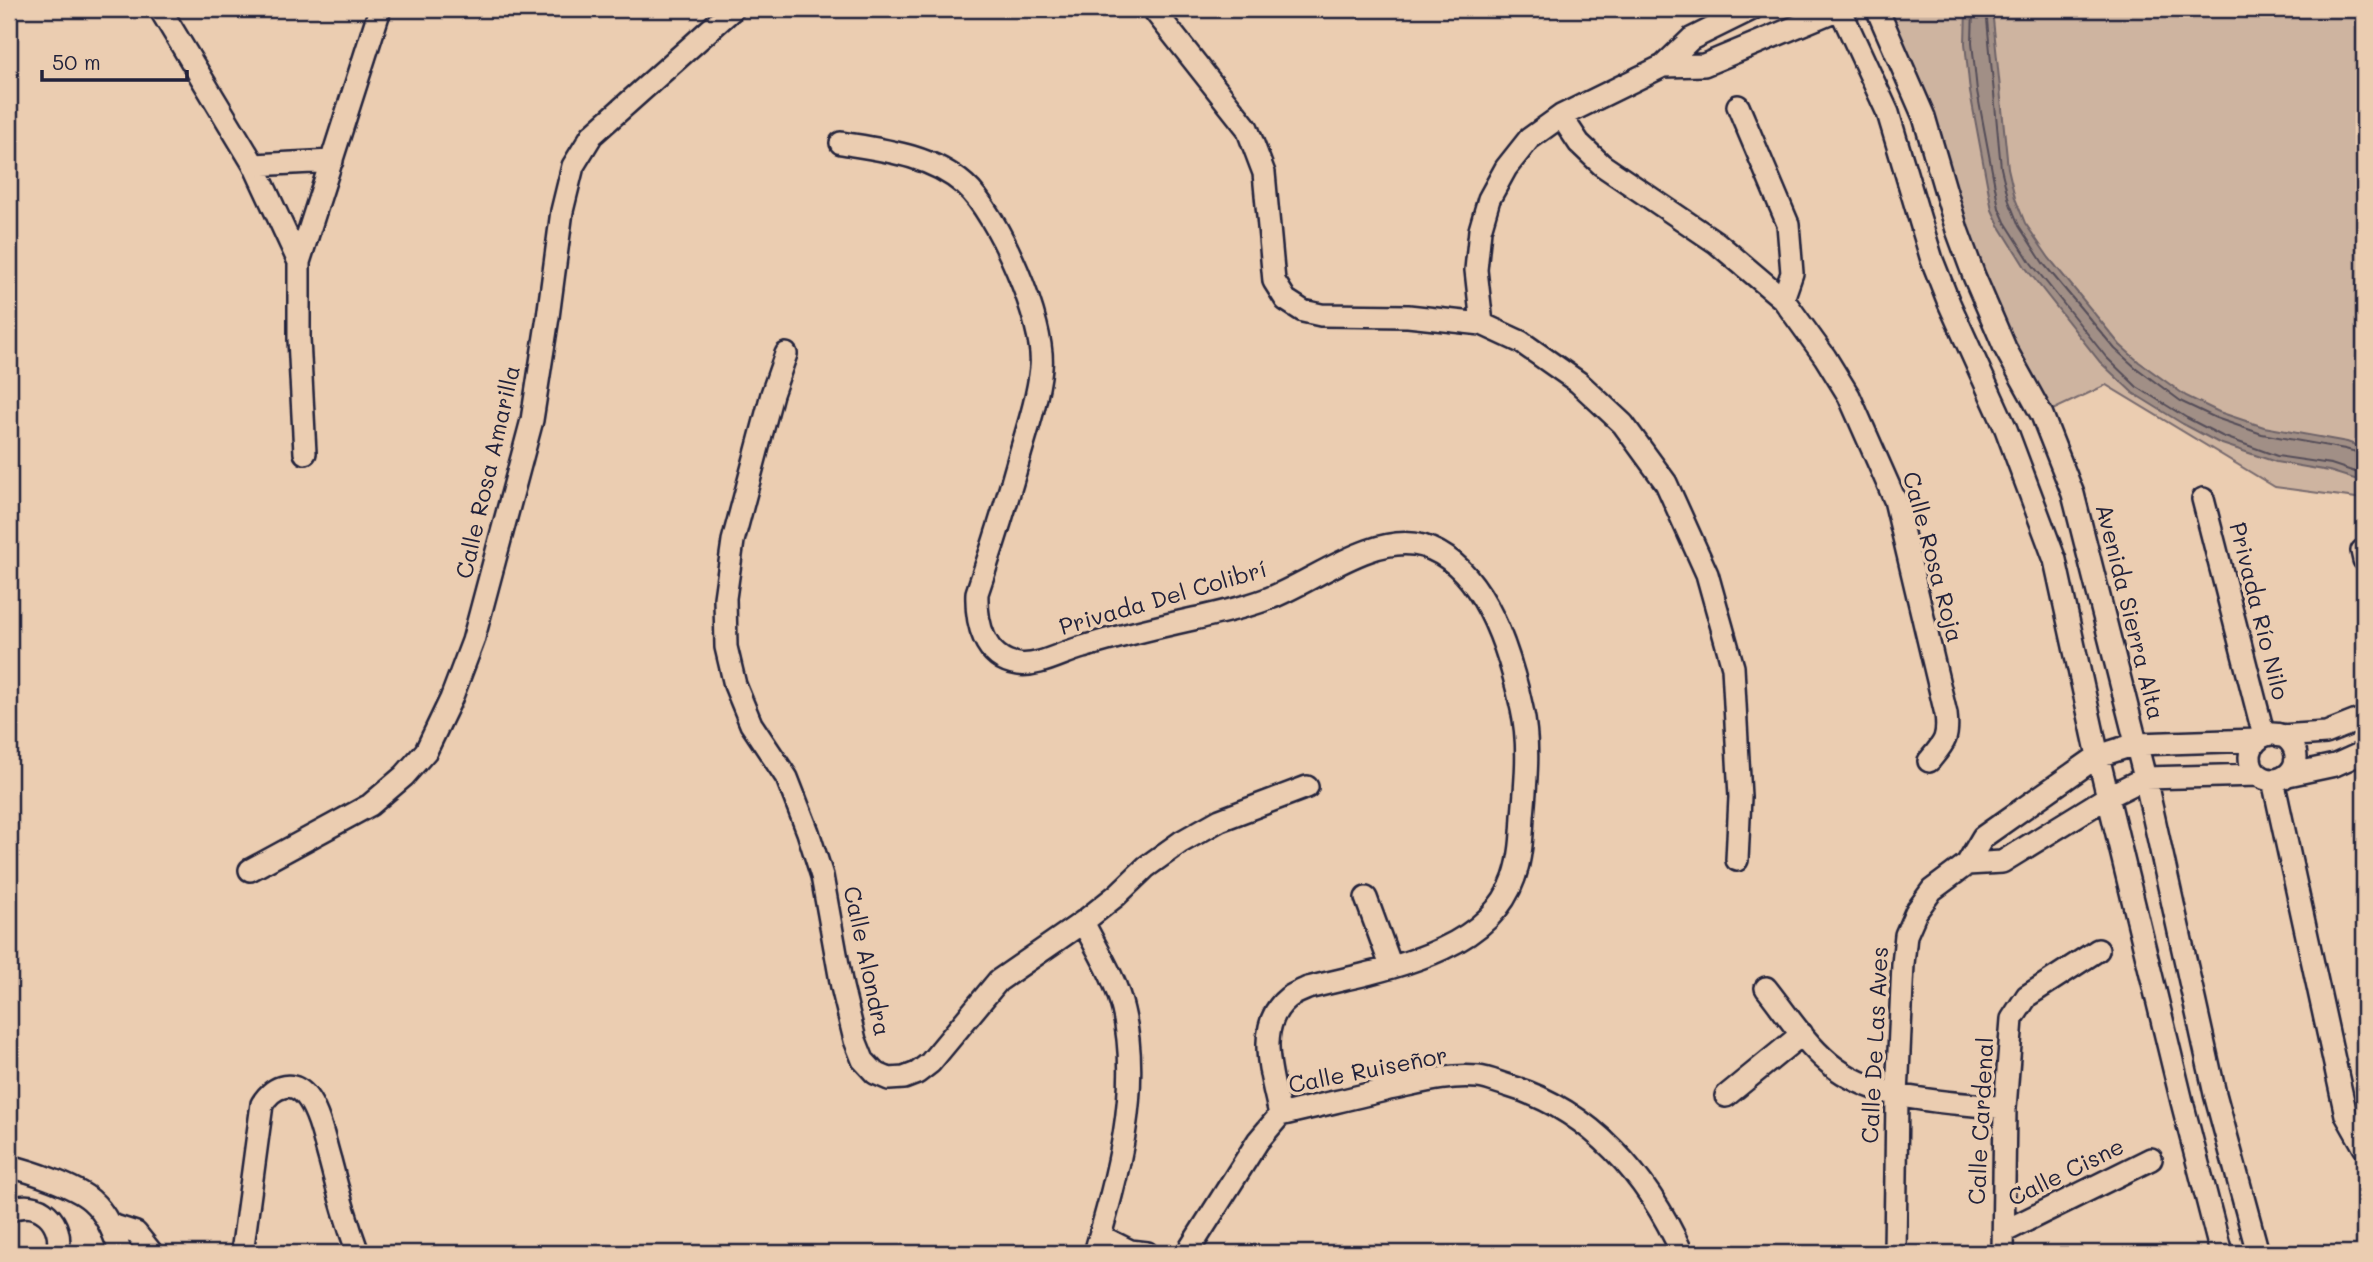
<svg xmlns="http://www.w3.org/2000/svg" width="2373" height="1262" viewBox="0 0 2373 1262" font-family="Mali,sans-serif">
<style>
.green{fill:#ceb4a0;stroke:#786b6e;stroke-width:2}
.water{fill:#a18f86;stroke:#6e6368;stroke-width:2}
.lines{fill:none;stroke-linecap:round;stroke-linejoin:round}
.shore{stroke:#554e59;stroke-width:2}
.minor-casing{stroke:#22223b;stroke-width:26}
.minor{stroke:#ebcdb1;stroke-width:21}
.labels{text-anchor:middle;stroke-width:7;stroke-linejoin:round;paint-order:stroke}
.street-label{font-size:23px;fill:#22223b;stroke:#ebcdb1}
</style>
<rect width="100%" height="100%" fill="#ebcdb1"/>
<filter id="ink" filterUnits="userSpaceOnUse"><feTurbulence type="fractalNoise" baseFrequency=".0143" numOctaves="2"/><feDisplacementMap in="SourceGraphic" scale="14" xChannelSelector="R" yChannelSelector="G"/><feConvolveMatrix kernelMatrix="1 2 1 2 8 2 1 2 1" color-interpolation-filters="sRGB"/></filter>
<g filter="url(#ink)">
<path class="green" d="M1877 9H2364V499L2275 487 2106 385 2042 415 2005 348Z"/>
<path class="water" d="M1966 9H1992L2008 168 2015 198 2025 223 2049 258 2120 345 2139 362 2186 396 2219 412 2264 427 2347 442 2364 448V482L2329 471 2276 462 2219 443 2183 424 2133 393 2100 362 2025 267 1999 225 1992 210 1970 92 1965 43Z"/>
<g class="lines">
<path class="shore" d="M1973 9 1972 42 1977 91 1999 208 2005 222 2031 263 2106 357 2137 387 2187 418 2222 436 2277 456 2331 464 2364 475
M1986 9 2001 168 2009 201 2019 226 2043 263 2115 349 2135 367 2182 402 2216 418 2262 434 2345 449 2364 454"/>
<defs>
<path id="minor" d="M160 9 254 165 299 262
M1153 9 1247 128 1264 173 1274 281 1286 300 1303 311 1321 315 1408 316 1482 324 1521 342 1578 382 1623 424 1666 483 1707 574 1733 667 1740 797 1737 860
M1840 9 1888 113 1932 260 1949 303 2006 429 2055 560 2098 756 2182 1102 2221 1253
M1877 9 1924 117 1957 230 1974 276 2005 348 2042 415 2073 494 2145 778 2215 1094 2258 1253
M1663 66 1704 65 1839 9
M1738 106 1788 224 1792 273 1783 299
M1561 116 1579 143 1602 165 1717 243 1783 299 1825 357 1849 396 1895 500 1946 714C1949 739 1944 743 1929 761
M841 143C884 150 931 155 965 185 998 214 1046 324 1041 368 1038 396 1029 424 1021 451 1008 498 993 546 977 593 976 621 983 659 1018 664 1039 667 1063 652 1083 647 1119 636 1157 627 1193 619 1219 613 1245 608 1270 598 1314 581 1375 532 1423 546 1484 565 1510 653 1522 709 1530 744 1526 781 1523 816 1522 837 1521 858 1514 878 1487 956 1377 970 1308 988 1301 991 1293 994 1288 998 1253 1026 1273 1079 1280 1115
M254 165 332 161
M1482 324 1476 270 1480 230 1489 199 1506 168 1529 139 1561 116 1663 66 1691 39 1752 9
M786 354 772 394 733 541 725 598 726 647 735 685 751 724 787 778 808 832 822 876 842 987 855 1040 863 1060 875 1073 889 1079 904 1078 917 1073 930 1063 998 981 1083 922 1117 895 1146 867 1181 842 1220 820 1307 787
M305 453 299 339V262L380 9
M2203 499 2264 736
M2362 551 2364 560
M2250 757a23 23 0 1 1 46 0a23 23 0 1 1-46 0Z
M2280 736 2326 733 2364 718
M2288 775 2335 765 2364 752
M2273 780 2346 1115 2364 1147
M1967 864 2002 862 2109 796 2145 778 2258 775
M250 870 370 805 404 776 426 751 451 699 473 641 532 420 548 317 562 211 573 166 592 135 733 9
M1366 898 1391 966
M1083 922C1097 950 1116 979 1123 1010 1142 1090 1117 1177 1095 1253
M1766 988C1786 1013 1804 1042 1829 1063 1877 1103 1946 1101 2005 1108
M1726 1096 1802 1034
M1280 1115C1316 1106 1353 1098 1389 1089 1418 1083 1448 1074 1478 1077 1488 1078 1499 1083 1509 1086 1591 1110 1648 1177 1682 1253
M9 1166C30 1171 75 1186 91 1200 107 1214 114 1234 121 1253
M9 1211C38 1195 66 1223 57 1253
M111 1225 136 1233 152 1253
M2003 1232 2151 1159
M1100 1236 1130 1251 1147 1253
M242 1253 262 1104C274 1085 294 1078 309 1100 320 1117 324 1140 330 1160 338 1192 347 1223 358 1253
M1187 1253 1258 1141 1280 1115
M1895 1253 1897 1096 1903 964 1906 935 1916 912 1932 890 1967 864 1983 837 2098 756 2136 744 2258 740
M2003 1253 2005 1108 2012 1019 2027 996 2098 950"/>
</defs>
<use href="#minor" class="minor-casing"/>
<use href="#minor" class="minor"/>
</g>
</g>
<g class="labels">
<g class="street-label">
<text transform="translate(488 472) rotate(-77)" y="8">Calle Rosa Amarilla</text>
<text transform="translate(1933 557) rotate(75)" y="8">Calle Rosa Roja</text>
<text transform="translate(1163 598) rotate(-16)" y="8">Privada Del Colibrí</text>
<text transform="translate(2259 611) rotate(76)" y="8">Privada Río Nilo</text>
<text transform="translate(2130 612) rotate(76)" y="8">Avenida Sierra Alta</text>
<text transform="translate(867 961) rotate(78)" y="8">Calle Alondra</text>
<text transform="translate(1875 1045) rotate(-87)" y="8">Calle De Las Aves</text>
<text transform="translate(1368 1070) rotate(-11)" y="8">Calle Ruiseñor</text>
<text transform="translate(1981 1121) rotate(-87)" y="8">Calle Cardenal</text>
<text transform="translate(2066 1172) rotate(-26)" y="8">Calle Cisne</text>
</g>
</g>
<rect width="2373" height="1262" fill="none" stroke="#ebcdb1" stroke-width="35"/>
<rect x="18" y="18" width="2338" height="1227" fill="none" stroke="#22223b" stroke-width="2.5" filter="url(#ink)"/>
<path d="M42 70v10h145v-10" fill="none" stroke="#22223b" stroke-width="3.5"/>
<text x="52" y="70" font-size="21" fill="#22223b" stroke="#ebcdb1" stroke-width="5" paint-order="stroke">50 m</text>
</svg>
